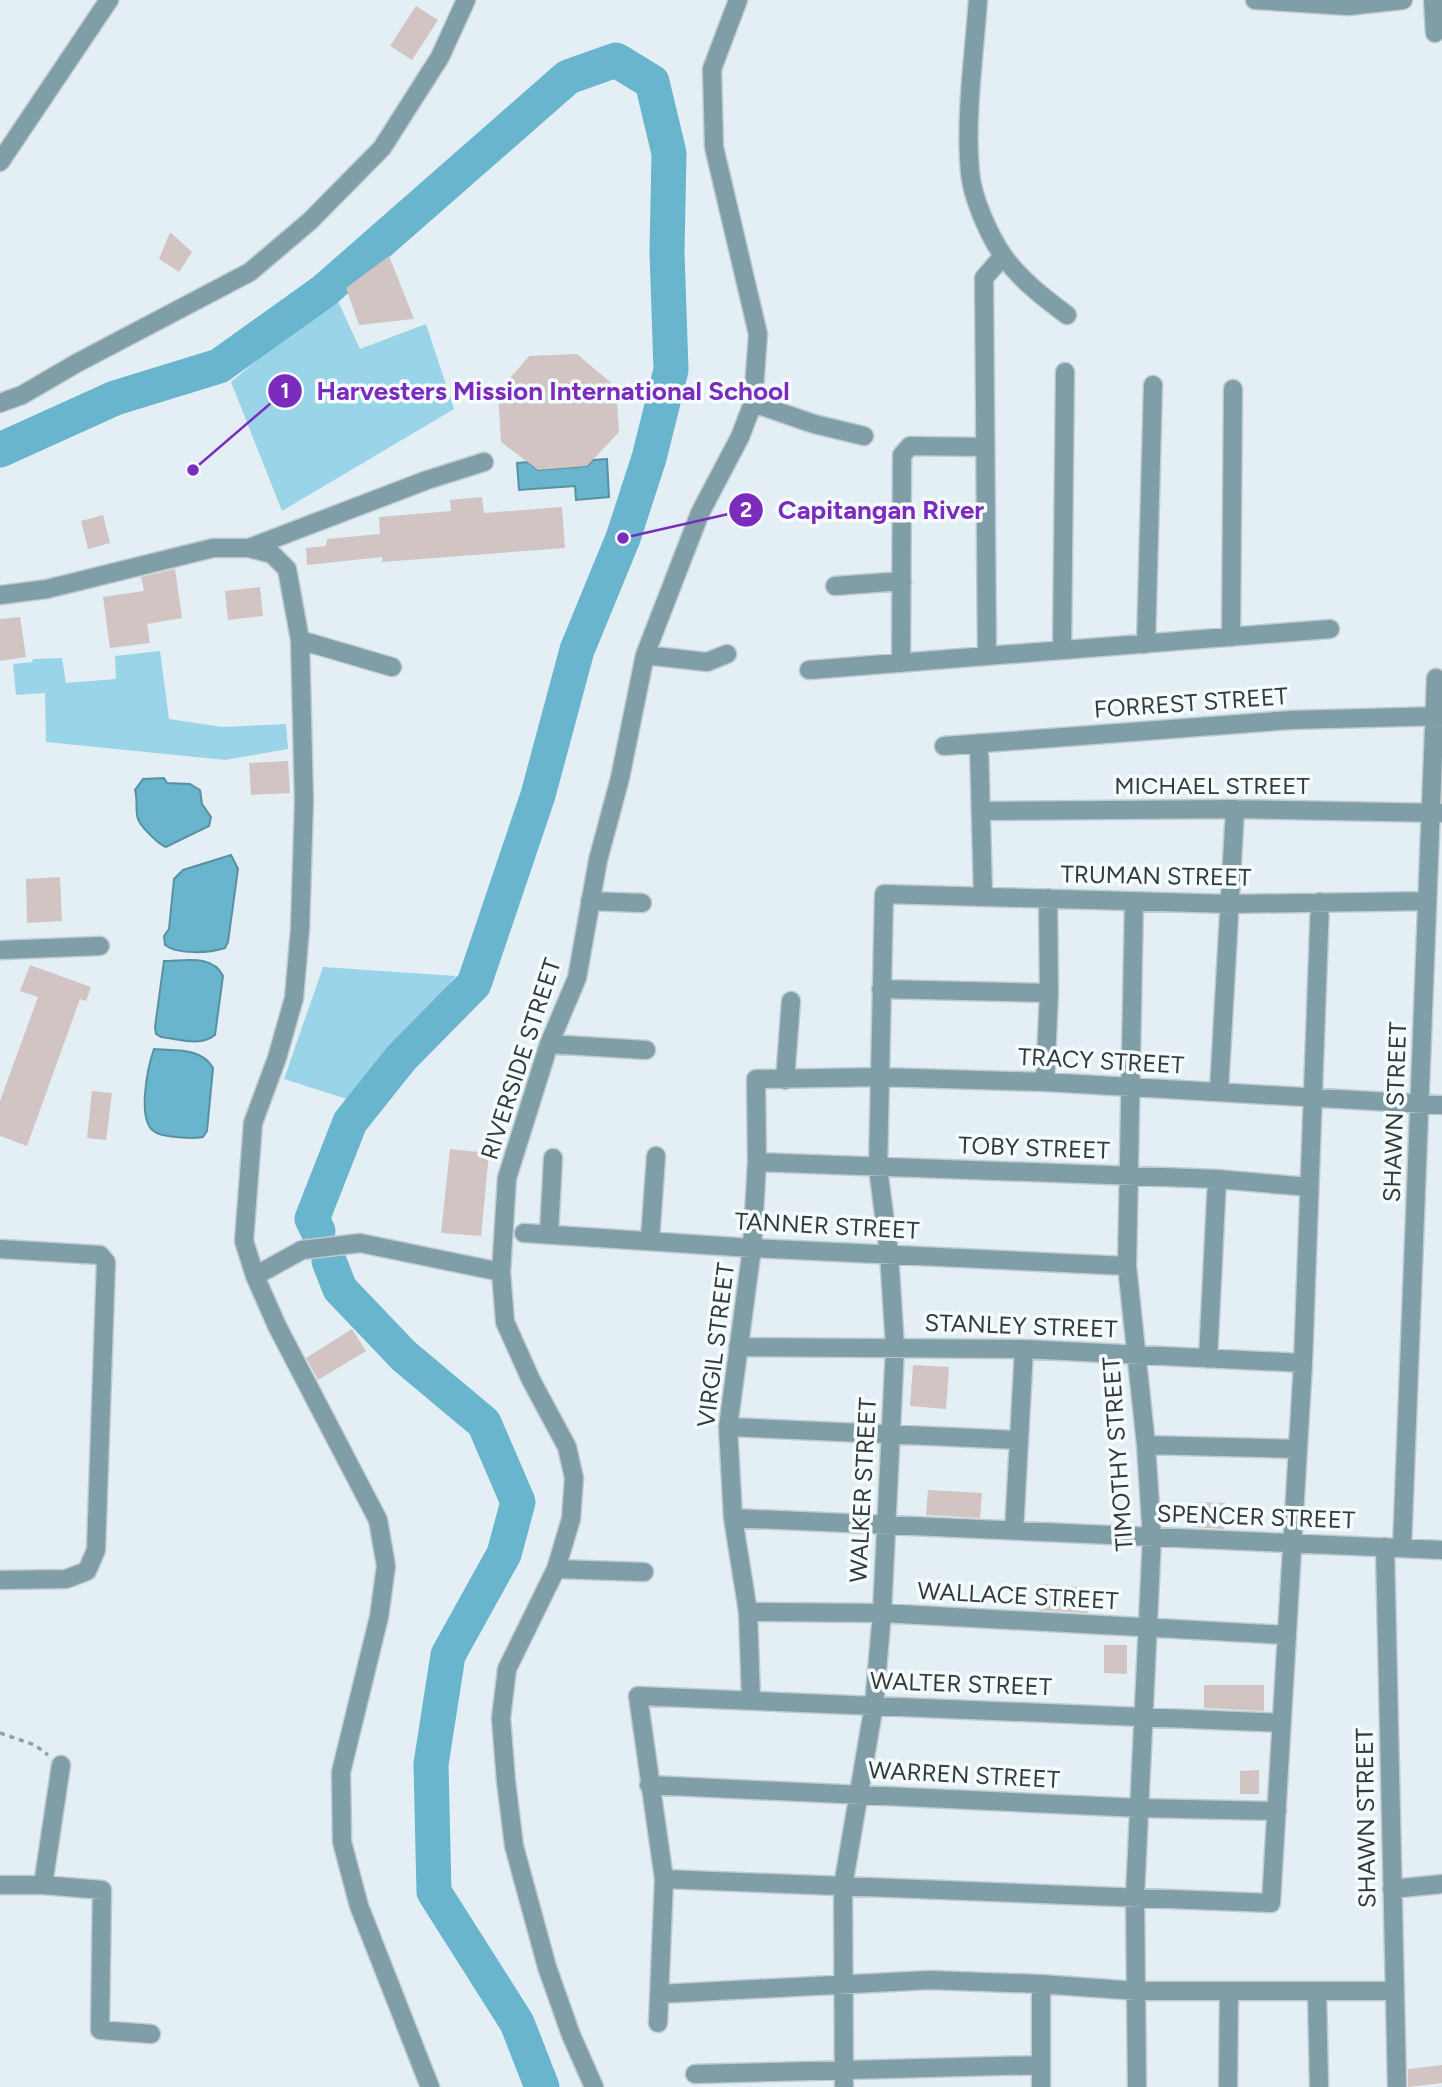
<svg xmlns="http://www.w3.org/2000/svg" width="1442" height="2087" viewBox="0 0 1442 2087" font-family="Figtree,sans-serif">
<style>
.green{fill:#9ad4e8}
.water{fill:#68b5cd;stroke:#5990a2;stroke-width:2}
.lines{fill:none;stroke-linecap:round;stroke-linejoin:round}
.river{stroke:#68b5cd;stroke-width:35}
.building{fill:#d1c4c3}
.minor-casing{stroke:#c0cbcf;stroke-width:21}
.path{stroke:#969fa3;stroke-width:3.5;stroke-dasharray:5 5;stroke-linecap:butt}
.minor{stroke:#7f9ea8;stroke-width:18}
.labels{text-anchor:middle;stroke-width:7;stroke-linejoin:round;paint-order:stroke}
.street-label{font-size:24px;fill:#363a3c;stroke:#f4fcfe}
.leader{fill:none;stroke:#7b2cbf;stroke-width:2.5}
.callout-dot{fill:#7b2cbf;stroke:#f4fcfe;stroke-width:2.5}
.mark-label{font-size:21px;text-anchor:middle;font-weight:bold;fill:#fff}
.callout-label{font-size:26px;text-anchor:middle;font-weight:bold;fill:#7b2cbf;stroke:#f4fcfe;stroke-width:7;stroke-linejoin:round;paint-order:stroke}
</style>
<rect width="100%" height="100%" fill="#e3eff4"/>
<path class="green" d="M335 295 360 349 426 324 454 409 282 511 231 382Z
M160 651 169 719 222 727 286 724 288 749 225 760 46 742 45 693 16 695 13 664 32 662 33 659 62 658 66 683 116 679 115 656Z
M323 967 456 976 353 1101 284 1079Z"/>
<path class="water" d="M607 459 609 497 576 500 575 486 519 490 517 463 528 462 538 470 587 466 593 460Z
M164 778 167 783 190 784 200 790 202 804 211 817 209 826 166 847C159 845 140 826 138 819 135 810 138 800 135 790L143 779Z
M231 855 238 869 228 942 225 948C210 953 178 955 165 945L164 936 169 929 174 879 183 870Z
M164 961C185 961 213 954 223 976L215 1035C200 1047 179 1039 161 1037L156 1034 155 1027Z
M154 1049C175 1051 201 1047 213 1068L207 1131 203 1137C193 1139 186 1138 176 1137 169 1136 160 1136 155 1132 136 1121 148 1066 154 1049Z"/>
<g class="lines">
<path class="river" d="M0 450 115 398 219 366 324 291 568 77 616 60 652 82 669 153 667 252 671 370 649 458 623 538 577 650 538 795 474 984 401 1058 350 1122 312 1219 318 1231
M329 1261 340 1289 404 1356 484 1423 518 1502 504 1554 448 1655 431 1764 434 1892 517 2023 542 2087"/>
</g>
<path class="building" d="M416 6 438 20 412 60 390 46Z
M170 232 192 252 179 272 159 259Z
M389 256 414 319 359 325 346 288Z
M577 354 616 387 619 432 587 466 538 470 501 442 498 392 529 356Z
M482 497 484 513 562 507 565 548 382 562V557L307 565 306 548 326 546 327 539 380 534 379 517 451 511 450 500Z
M103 515 110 543 88 549 81 521Z
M175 569 182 618 147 624 150 643 110 648 103 597 144 591 141 577Z
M260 587 263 616 228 620 225 591Z
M20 617 26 657 0 661V619Z
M288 761 290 793 251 795 249 763Z
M60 877 62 921 27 923 26 879Z
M30 965 91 987 86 1001 80 999 27 1146 0 1136V1101L38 997 20 991Z
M92 1091 112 1093 106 1140 87 1138Z
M450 1149 489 1153 481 1236 441 1233Z
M352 1329 366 1351 318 1380 306 1358Z
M913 1365 949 1367 946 1409 910 1406Z
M928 1490 982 1493 980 1518 926 1515Z
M1193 1502 1225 1503 1224 1529 1192 1527Z
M1040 1584 1091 1588 1088 1613 1037 1610Z
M1104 1645H1127V1674L1104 1673Z
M1204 1685H1264V1711L1204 1708Z
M1259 1770V1794H1240V1771Z
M1442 2065V2083L1408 2087V2069Z"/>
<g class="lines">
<defs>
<path id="minor" d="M978 0C974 56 965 117 970 172 972 197 989 236 1004 257 1021 280 1044 298 1067 315
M1255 0 1348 6 1403 0
M1433 0 1435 33
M0 162 109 0
M0 403 22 395 77 363 250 272 310 221 382 148 440 57 466 0
M753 403 814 424 864 436
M249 548 427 480 484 462
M835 586 902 581
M0 595 47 589 213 548H249L272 554 287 569 300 640 304 801 300 929 294 998 277 1058 253 1123 244 1241 255 1276 277 1326 378 1520 386 1566 379 1617 341 1772 342 1842 359 1906 430 2087
M1231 637 1233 389
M300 640 392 667
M1146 644 1153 385
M1062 650 1065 372
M645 655 707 662 727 654
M987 656 984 278 1003 256
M901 663 902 455 910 446 985 447
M809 670 1330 629
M979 743 983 896
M944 746 1291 720 1442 716
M981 811 1235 809 1440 813
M590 901 642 903
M1134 901 1127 1266 1146 1445 1152 1537 1135 1896 1137 2087
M0 950 100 946
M881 989 1049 993
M549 1044 646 1050
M785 1080 791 1001
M1045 1082 1049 993 1048 898
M1219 1091 1235 809
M757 1162 1217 1179 1309 1187
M524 1233 752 1248 1127 1266
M549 1234 553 1158
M650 1240 656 1156
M0 1249 100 1255 106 1262 96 1550 87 1571 66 1579 0 1580
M255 1276 302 1250 360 1243 501 1272
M738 1347 1024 1349 1303 1363
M1208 1359 1217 1179
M728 1427 1019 1440
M1146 1445 1297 1449
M733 1518 1442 1550
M1014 1531 1024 1349
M1385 1547 1397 2087
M1402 1548 1436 678
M556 1569 644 1572
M748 1612 882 1613 1286 1635
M751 1699 748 1612 733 1518 728 1427 752 1248 757 1162 756 1079 880 1077 1045 1082 1442 1105
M649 1785 1140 1808 1277 1811
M664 1879 1271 1903 1303 1363 1320 902
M0 1885H43L102 1890 100 2030 151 2034
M43 1885 61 1765
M1392 1889 1442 1884
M1317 1991 1319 2087
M659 1994 930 1980 1041 1984 1137 1991H1394
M658 2023 664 1879 638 1696 1282 1723
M695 2074 1041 2065
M594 2087 571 2035 547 1967 514 1846 506 1781 501 1718 507 1669 556 1569 571 1519 574 1478 567 1447 531 1380 505 1322 501 1272 507 1178 549 1044 577 978 598 860 620 778 645 655 700 513 740 437 753 403 758 334 714 147 712 69 738 0
M844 2087 843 1886 874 1705 882 1613 895 1347 889 1253 878 1168 884 894 1230 904 1427 901
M1041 2087V1984
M1228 2087 1229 1991"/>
</defs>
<use href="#minor" class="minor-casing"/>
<path class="path" d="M0 1733 35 1745 48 1755"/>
<use href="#minor" class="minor"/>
</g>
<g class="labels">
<g class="street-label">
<text transform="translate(1191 703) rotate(-4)" y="8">FORREST STREET</text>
<text x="1212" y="794">MICHAEL STREET</text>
<text transform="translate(1156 876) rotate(1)" y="8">TRUMAN STREET</text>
<text transform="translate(521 1059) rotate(-72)" y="8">RIVERSIDE STREET</text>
<text transform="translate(1101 1061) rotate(3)" y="8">TRACY STREET</text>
<text transform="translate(1395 1112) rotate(-88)" y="8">SHAWN STREET</text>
<text transform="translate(1034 1148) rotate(2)" y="8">TOBY STREET</text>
<text transform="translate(827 1226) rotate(3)" y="8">TANNER STREET</text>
<text transform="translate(1021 1326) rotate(2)" y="8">STANLEY STREET</text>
<text transform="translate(716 1345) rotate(-83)" y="8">VIRGIL STREET</text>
<text transform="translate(1118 1454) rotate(-94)" y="8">TIMOTHY STREET</text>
<text transform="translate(863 1490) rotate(-87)" y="8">WALKER STREET</text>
<text transform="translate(1256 1517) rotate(2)" y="8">SPENCER STREET</text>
<text transform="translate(1018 1596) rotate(3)" y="8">WALLACE STREET</text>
<text transform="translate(961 1684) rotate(2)" y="8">WALTER STREET</text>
<text transform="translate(964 1775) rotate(3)" y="8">WARREN STREET</text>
<text transform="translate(1366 1818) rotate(-91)" y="8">SHAWN STREET</text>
</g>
</g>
<path class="leader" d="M193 470L285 391M623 538L746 510"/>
<g class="callout-dot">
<circle cx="193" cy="470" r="7"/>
<circle cx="623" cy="538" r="7"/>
<circle cx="285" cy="391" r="18"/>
<circle cx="746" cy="510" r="18"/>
</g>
<g class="mark-label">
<text x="285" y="398">1</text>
<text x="746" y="517">2</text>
</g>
<g class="callout-label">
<text x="553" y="400">Harvesters Mission International School</text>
<text x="881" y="519">Capitangan River</text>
</g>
</svg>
